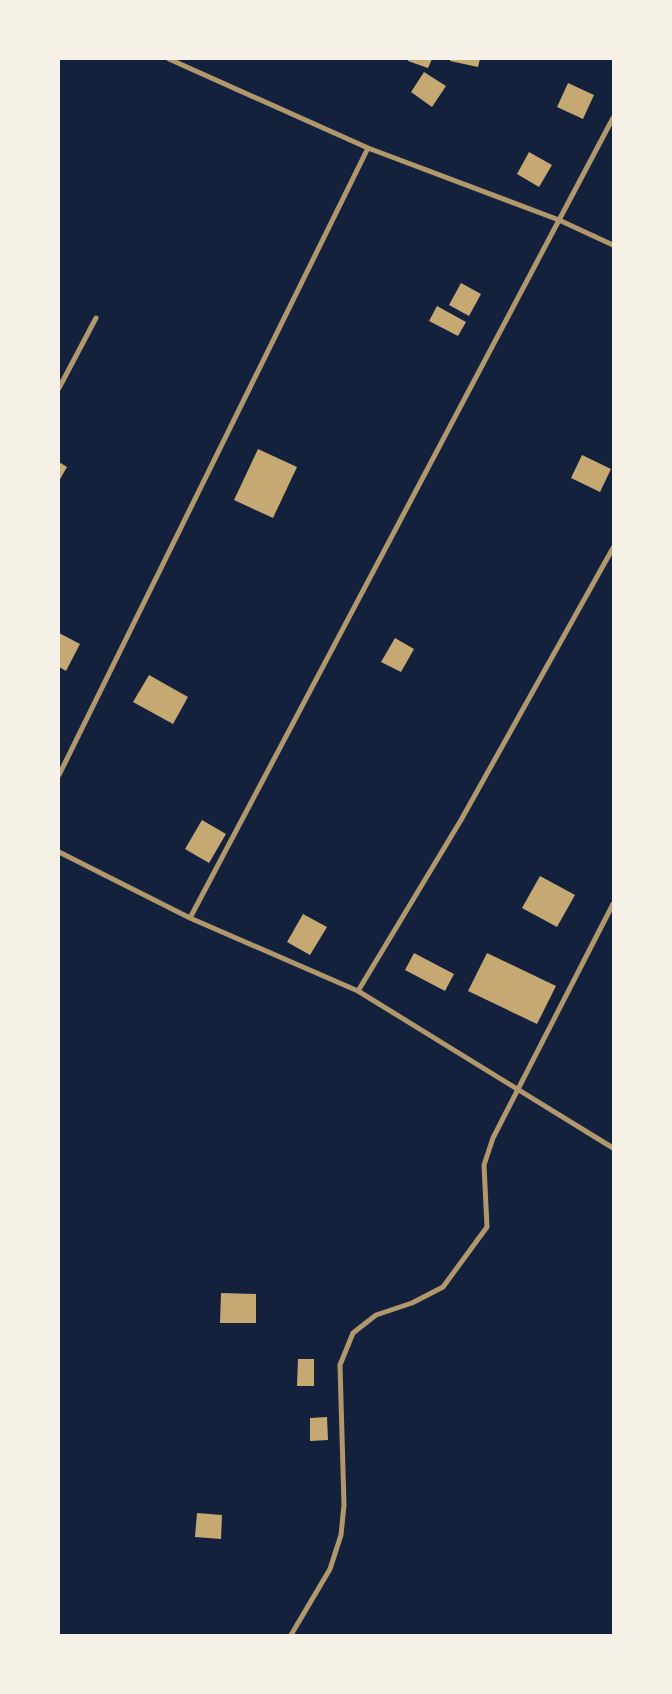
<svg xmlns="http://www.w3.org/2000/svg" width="672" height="1694" viewBox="0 0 672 1694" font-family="Helvetica,sans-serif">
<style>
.building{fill:#c6a872}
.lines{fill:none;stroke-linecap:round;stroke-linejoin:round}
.minor{stroke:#b1986c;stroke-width:5}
</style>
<rect width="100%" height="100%" fill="#14213d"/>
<path class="building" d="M409 59H432L428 68 408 61Z
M450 59H480L478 67 450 61Z
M424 72 446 86 432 107 411 92Z
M568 83 594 95 583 119 557 107Z
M529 152 552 165 539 187 517 174Z
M461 283 481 294 469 316 449 305Z
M437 306 466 322 458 336 429 321Z
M258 449 297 467 273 518 234 500Z
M582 455 611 469 600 492 571 478Z
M59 462 67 467 59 481Z
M59 633 80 644 66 671 59 667Z
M395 638 414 649 401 672 381 662Z
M149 675 188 697 173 724 133 702Z
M202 820 226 834 209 863 185 849Z
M540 876 575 895 557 927 522 908Z
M303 914 327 927 310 955 287 942Z
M414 953 454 974 445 991 405 970Z
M487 953 556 986 537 1024 468 991Z
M221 1293 256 1294V1323H220Z
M298 1359H314V1386H297Z
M327 1417 328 1440 310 1441V1418Z
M197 1513 222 1515 221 1539 195 1537Z"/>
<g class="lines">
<path class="minor" d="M169 59 368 148 559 220 613 245
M59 388 96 318
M59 775 368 148
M59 852 190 918 358 991 613 1148
M190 918 613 118
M358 991 461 820 613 548
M291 1635 330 1569 341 1535 344 1505 340 1365 353 1333 376 1315 412 1303 443 1287 487 1227 484 1165 493 1138 613 904"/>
</g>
<rect width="672" height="1694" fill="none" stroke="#f6f1e7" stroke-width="120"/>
</svg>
